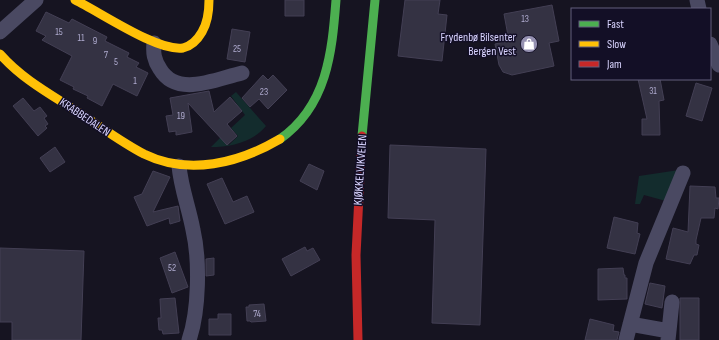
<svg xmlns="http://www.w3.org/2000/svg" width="719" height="340" viewBox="0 0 719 340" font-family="'Sofia Sans Condensed',sans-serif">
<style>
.green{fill:#132c2d}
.building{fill:#343243;stroke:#433f54}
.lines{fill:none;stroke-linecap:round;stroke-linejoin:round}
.street{stroke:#4a4962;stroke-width:15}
.fast{stroke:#4caf50;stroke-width:9}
.slow{stroke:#ffc107;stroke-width:9}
.jam{stroke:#c62828;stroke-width:9}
.labels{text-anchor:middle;stroke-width:3;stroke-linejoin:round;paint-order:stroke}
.number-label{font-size:10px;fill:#b0acd0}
.poi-label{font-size:12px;fill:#d9d4ff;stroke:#130f26;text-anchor:end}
.street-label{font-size:12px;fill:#d9d4ff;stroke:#130f26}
</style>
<rect width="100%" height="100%" fill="#161421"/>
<path class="green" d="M236 92 266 126C253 142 231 147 211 147L221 137 229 145 238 136 231 128 245 115 231 96Z
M679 170 666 201 644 195 640 204H635L639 176Z"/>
<path class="building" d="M285 0H304V16H285Z
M405 0H440L438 14 447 15 442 61 398 56Z
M552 5 559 41 549 43 554 66 512 75 503 72 499 65 495 44 509 41 504 14Z
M46 12 69 23 72 19 107 37 105 41 129 53 127 57 139 63 136 67 148 73 137 96 113 84 102 106 87 98 88 96 73 89 74 87 60 80 72 56 42 40 46 36 36 31Z
M232 29 250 32 245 62 227 59Z
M263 75 268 80 273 75 287 90 268 109 259 99 250 107 242 98Z
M638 79H660L664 100 659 101 660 135H642V119H647Z
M696 83 712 88 702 121 686 116Z
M209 91 214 112 230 97 242 111 227 124 237 136 227 145 188 103 192 132 176 135V131L169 132 166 116 173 115 170 98Z
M23 98 34 111 40 107 47 116 44 118 48 124 45 126 47 128 38 136 13 106Z
M390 145 486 149 480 325 432 323 435 220 388 218Z
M55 147 65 162 50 172 40 158Z
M309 164 324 171 317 190 300 181Z
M153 171 170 177 153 212 178 206 180 221 170 224 169 218 147 226 134 197 142 194Z
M222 178 233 202 247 196 254 212 225 224 207 184Z
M690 186 715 187 716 198H719L718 209 715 208 714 218H701L696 240V244L699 245 697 255H694L690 264 666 259 673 228 688 232Z
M614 217 638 223 637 233 640 234 635 254 607 248Z
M305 247 307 251 313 248 320 260 291 276 282 259Z
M0 248 84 251 81 340H12V322H0Z
M175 252 188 287 172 293 160 258Z
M214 258V275L206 276V259Z
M623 268 624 275H625V278H627V299L598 300V269Z
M650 283 665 286 662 308 645 304Z
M175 298 179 333 163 334 162 330H159L158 318H161L160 299Z
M680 298H699V340H680Z
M264 304 266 321 251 322 250 321H247L246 307H249V305Z
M218 314H231V335H209V319H218Z
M590 319 614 325 613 331 619 332 617 340H585Z"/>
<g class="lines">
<path class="street" d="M697 0 699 9
M0 32 36 0
M154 43C153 53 154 60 160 69 177 98 216 79 242 73
M710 44 719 65
M179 166C181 188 189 208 193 230 200 260 199 311 189 340
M630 324 669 331 668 340
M669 331 672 302
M626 340 646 263 683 173"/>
<path class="fast" d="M362 136 375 0
M280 139C327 106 332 53 336 0"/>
<path class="slow" d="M75 0C100 12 158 52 183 48 191 46 198 39 202 32 208 22 209 11 209 0
M0 54C22 79 50 94 78 112 100 126 121 142 144 154 189 176 239 163 280 139"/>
<path class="jam" d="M358 340 356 255 362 136"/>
</g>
<defs>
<symbol id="shop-disc" viewBox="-11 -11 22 22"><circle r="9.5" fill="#9591b1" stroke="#130f26"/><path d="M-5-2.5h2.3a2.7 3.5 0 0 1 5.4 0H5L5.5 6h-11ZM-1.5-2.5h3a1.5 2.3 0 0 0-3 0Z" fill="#fff"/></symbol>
</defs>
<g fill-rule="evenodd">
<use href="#shop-disc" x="519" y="34" width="20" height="20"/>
</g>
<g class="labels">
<g class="number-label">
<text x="525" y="22">13</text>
<text x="59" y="35">15</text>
<text x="81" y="41">11</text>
<text x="95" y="44">9</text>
<text x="237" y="52">25</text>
<text x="106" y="58">7</text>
<text x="116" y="65">5</text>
<text x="135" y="84">1</text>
<text x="653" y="94">31</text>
<text x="264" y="95">23</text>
<text x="181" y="119">19</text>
<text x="172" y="271">52</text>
<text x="257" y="317">74</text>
</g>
<g class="poi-label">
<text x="516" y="41">Frydenbø Bilsenter<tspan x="516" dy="14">Bergen Vest</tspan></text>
</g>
<g class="street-label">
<text transform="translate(85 117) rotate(34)" y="4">KRABBEDALEN</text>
<text transform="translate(360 170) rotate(-86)" y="4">KJØKKELVIKVEIEN</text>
</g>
</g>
<rect x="571" y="8" width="140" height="72" fill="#130f26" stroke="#625e7d"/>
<rect x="579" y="21" width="20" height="6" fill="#4caf50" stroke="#625e7d"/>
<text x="607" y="28" font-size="12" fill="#d9d4ff">Fast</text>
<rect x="579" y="41" width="20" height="6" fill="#ffc107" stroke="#625e7d"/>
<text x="607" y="48" font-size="12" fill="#d9d4ff">Slow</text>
<rect x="579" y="61" width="20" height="6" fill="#c62828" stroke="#625e7d"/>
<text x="607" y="68" font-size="12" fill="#d9d4ff">Jam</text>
</svg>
